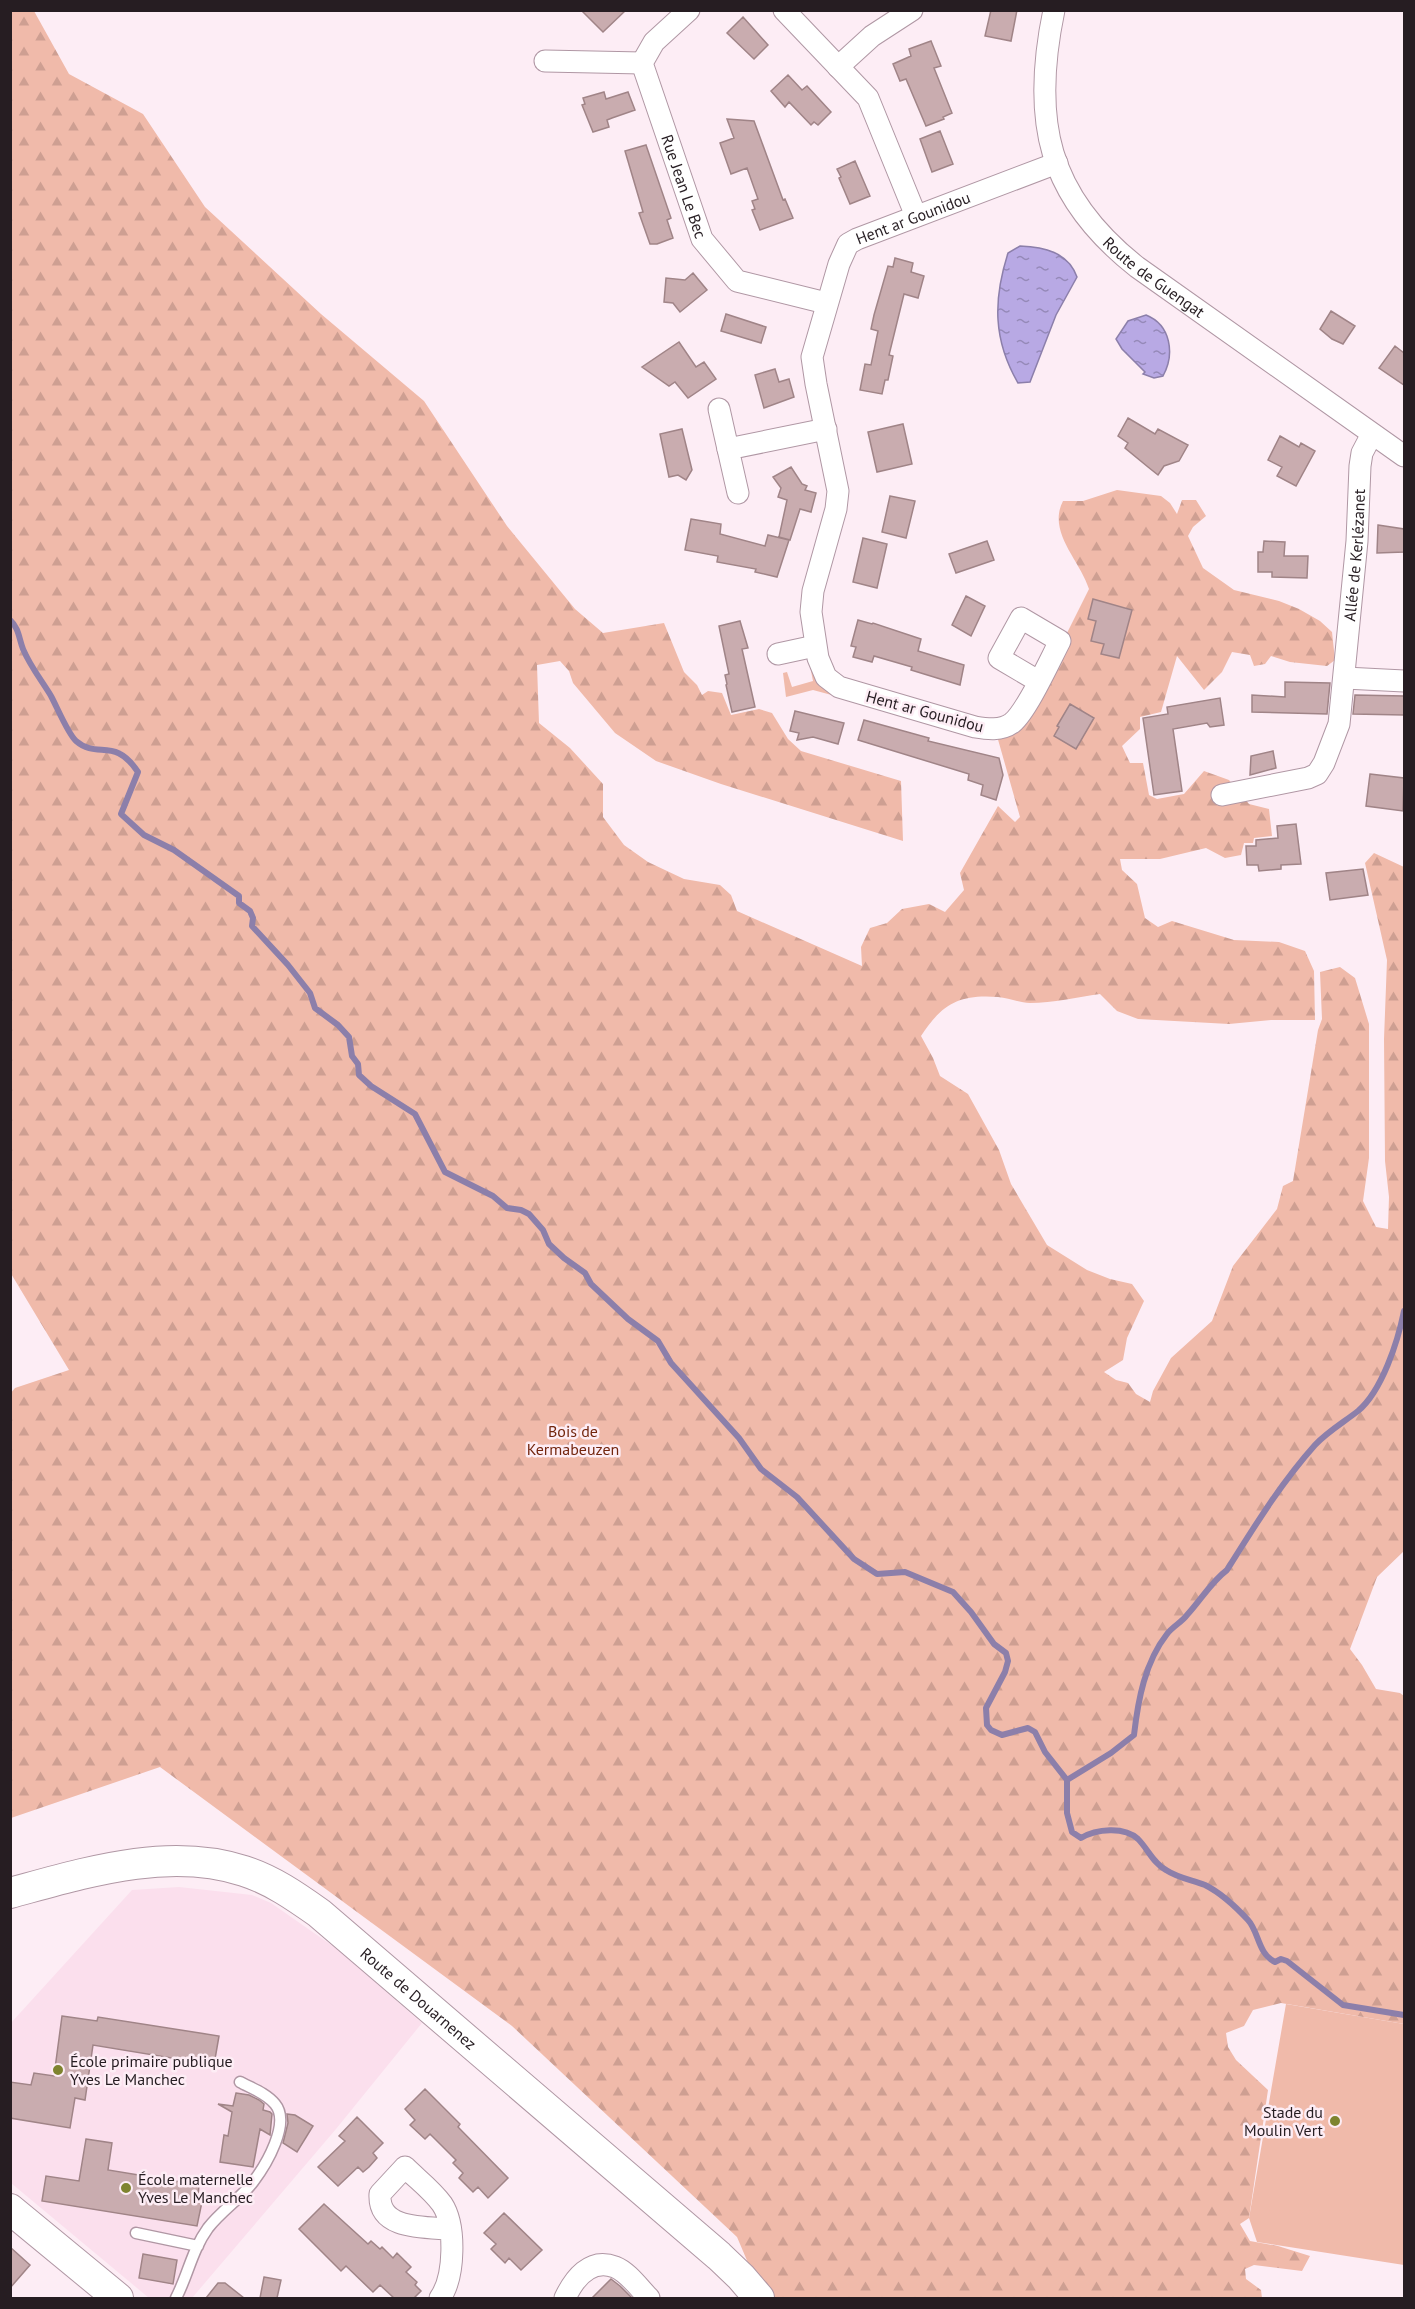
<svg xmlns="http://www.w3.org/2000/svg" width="1415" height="2309" viewBox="0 0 1415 2309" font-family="'PT Sans',sans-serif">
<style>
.built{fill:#fbdfed}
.grass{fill:#f0baaa}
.forest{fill:url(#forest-firs)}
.water{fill:url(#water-ripples);stroke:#8c7faa;stroke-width:1.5}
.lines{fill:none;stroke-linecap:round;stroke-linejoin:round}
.stream{stroke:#8c7faa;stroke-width:6}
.building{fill:#c9acaf;stroke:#a08487;stroke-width:1.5}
.lane-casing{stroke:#b097a4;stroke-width:13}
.street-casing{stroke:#b097a4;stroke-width:23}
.secondary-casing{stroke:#b097a4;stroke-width:32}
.lane{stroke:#fff;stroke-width:10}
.street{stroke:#fff;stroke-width:21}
.secondary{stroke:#fff;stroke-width:30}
.poi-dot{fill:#7e842f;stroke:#fdedf5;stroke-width:2}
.labels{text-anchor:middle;stroke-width:5;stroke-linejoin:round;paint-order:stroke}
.street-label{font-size:16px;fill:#261d22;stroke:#fdedf5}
.park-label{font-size:16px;fill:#73260e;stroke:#fdedf5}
.poi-label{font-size:16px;fill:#261d22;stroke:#fdedf5;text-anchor:start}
</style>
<defs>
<pattern id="forest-firs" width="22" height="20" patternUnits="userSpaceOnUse" patternTransform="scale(1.5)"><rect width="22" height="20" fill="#f0baaa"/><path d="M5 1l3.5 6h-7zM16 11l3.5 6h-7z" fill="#ce9f92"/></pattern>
<pattern id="water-ripples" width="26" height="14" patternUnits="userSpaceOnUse" patternTransform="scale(1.5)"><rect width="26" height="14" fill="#b8a9e4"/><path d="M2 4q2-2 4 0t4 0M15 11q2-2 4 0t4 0" fill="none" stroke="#9589b8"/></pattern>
</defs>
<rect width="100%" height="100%" fill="#fdedf5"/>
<path class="built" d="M179 1887 252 1895 271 1903 337 1949 422 2023 336 2129 192 2298H149L11 2183 10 2024 132 1890Z"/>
<path class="grass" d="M810 666H816L839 697 813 690 786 697 783 673 787 672 792 687 813 681Z
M1286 2004 1404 2024V2265L1257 2242 1249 2218Z"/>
<path class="forest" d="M11 11H34L69 74 143 114 205 207 321 314 424 401 507 526 575 609 603 633 664 623 684 672 697 685 702 695 708 691 722 693 731 715 759 709 772 713 788 739 801 751 901 781 903 841 721 784 656 761 615 733 573 683 569 671 560 661 537 665 539 723 570 748 603 784V817L624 845 648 862 684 879 720 885 731 895 737 911 862 966 861 947 870 928 887 923 902 909 929 904 945 912 964 890 960 873 998 806 1015 822 1020 817 997 736 1045 677 1089 589C1080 560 1047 532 1063 501H1083L1117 490 1161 496 1170 503 1177 514 1182 500H1196L1206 516 1193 527 1188 536 1203 568 1234 590 1279 601 1299 609 1320 621 1332 632 1335 660 1327 666 1290 662 1271 656 1265 664 1254 666 1250 655 1232 652 1222 672 1204 690 1177 656 1161 712 1140 717V729L1122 746 1130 763H1143L1149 795 1157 799 1184 794 1204 771 1229 780 1249 804 1269 809 1272 836 1254 838 1253 843H1244L1241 855 1225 858 1206 848 1160 859H1120L1122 870 1137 884 1145 918 1158 927 1172 921 1234 940 1279 942 1305 951 1314 971 1315 1020H1271L1229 1024 1138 1019 1117 1011 1100 994C1077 997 1053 1003 1030 1003 1020 1003 1009 998 998 997 959 994 942 1004 921 1036L933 1058 940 1076 968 1094 999 1150 1011 1184 1047 1245 1087 1270 1110 1279 1132 1284 1144 1301 1127 1338 1123 1360 1104 1372 1116 1380 1128 1383 1136 1394 1150 1402 1153 1391 1171 1358 1212 1321 1233 1266 1277 1209 1283 1186 1293 1181 1318 1030 1322 1019 1320 972 1340 967 1355 978 1369 1024V1158L1363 1201 1376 1227 1388 1229 1389 1197 1385 1161 1384 1039 1387 960 1365 863 1374 853 1404 867V1551L1377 1577 1350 1649 1362 1665 1376 1689 1400 1693 1404 1696V2024L1281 2003 1253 2010 1244 2026 1226 2033 1228 2047 1236 2060 1268 2090 1249 2218 1240 2224 1250 2241 1278 2246 1310 2256 1302 2271 1254 2265 1245 2269 1246 2279 1261 2290 1262 2298H763L737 2237 512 2026 160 1767 11 1818 10 1394 15 1388 69 1370 10 1272Z"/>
<path class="water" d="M1020 246C1044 247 1068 252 1077 277L1056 315 1030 382 1018 383C993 340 993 300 1008 253Z
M1146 315C1171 325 1175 354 1163 376L1154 378 1143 374 1145 372 1122 349 1116 339 1128 321Z"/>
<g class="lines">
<path class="stream" d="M10 620C19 628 19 639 23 649 30 666 42 681 51 696 57 707 68 734 76 741 98 760 114 736 138 772L121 814 144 835 174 850 239 896V903L250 911 253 918 252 926 288 965 310 993 315 1008 338 1025 349 1037 352 1056 358 1064 359 1075 371 1086 415 1114 445 1172 493 1196 507 1208 521 1210 529 1214 543 1230 549 1244 564 1258 585 1273 591 1284 628 1319 658 1341 671 1363 739 1438 761 1469 797 1497 854 1559 877 1574 905 1572 953 1592 971 1612 994 1644 1006 1653 1008 1661 1005 1672 986 1708 987 1725 991 1730 1002 1735 1028 1728 1035 1732 1045 1752 1067 1780V1813L1072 1832 1081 1838C1096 1829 1124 1826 1138 1839 1148 1849 1153 1863 1166 1870 1178 1878 1192 1880 1205 1885 1221 1893 1236 1907 1248 1920 1259 1932 1258 1954 1275 1962L1281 1959 1287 1961 1343 2005 1404 2015
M1067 1780 1111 1753 1134 1735C1138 1700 1145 1662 1167 1634 1172 1627 1182 1622 1187 1615 1201 1600 1211 1582 1227 1570 1254 1527 1281 1483 1315 1445 1327 1432 1344 1422 1358 1411 1382 1391 1398 1341 1404 1311"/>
</g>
<path class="building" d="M581 10H626L603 32Z
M991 10H1017L1011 41 985 36Z
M743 17 768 45 754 59 727 33Z
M931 41 941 66 934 68 952 113 943 117 944 119 926 126 906 79 900 81 893 64 911 56 909 49Z
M788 75 802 90 807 86 831 112 818 125 814 122 811 125 789 102 785 107 771 91Z
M604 92 606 99 628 92 635 110 612 118 607 120 609 127 593 132 582 105 585 104 583 98Z
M727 119 754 121 783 200 785 199 793 218 760 230 752 210 755 209 752 201 758 199 747 168 731 174 720 143 734 138Z
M940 131 953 164 932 172 920 139Z
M646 145 671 218 667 220 673 238 657 244H650L639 213 643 212 625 151Z
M855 161 870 196 850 204 839 178 841 177 837 169Z
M895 258 913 263 911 272 924 276 918 298 904 294 889 355 893 356 888 380H885L882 394 860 390 865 364 871 365 878 331 871 329 874 315 888 266 893 267Z
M693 273 707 290 680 312 673 303 664 302 666 278 685 280Z
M1331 311 1355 326 1343 344 1332 339 1320 329Z
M726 314 766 327 761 343 721 331Z
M679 342 696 367 704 362 716 379 688 398 675 382 669 386 642 367Z
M1395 346 1404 353V385L1379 368Z
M775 369 779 382 789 379 794 397 764 408 755 375Z
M1128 418 1155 434 1158 429 1188 445 1179 461 1164 466 1158 475 1148 467 1125 448 1128 443 1118 436Z
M903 424 912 464 877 472 868 432Z
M682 429 692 470 686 480 678 475 669 477 660 434Z
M1280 436 1299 447 1301 443 1315 451 1296 486 1277 476 1282 467 1268 460Z
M791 467 802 484 807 486 805 490 816 493 811 512 800 509 790 540 779 537 787 500 778 497 781 488 773 477Z
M890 496 915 501 906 538 882 532Z
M691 519 721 524 720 534 765 546 768 535 789 540 777 577 755 572 756 569 717 562 718 556 685 550Z
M1378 525 1404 529V552L1377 553Z
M863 538 887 544 877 588 853 582Z
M987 541 994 560 956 573 949 554Z
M1264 541 1285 542 1284 556H1308L1307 578 1272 577V572H1258V552H1263Z
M966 596 985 606 971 636 952 625Z
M1093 599 1132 610 1119 658 1101 654 1104 644 1091 641 1096 621 1088 619Z
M858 620 872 624 873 623 921 639 918 651 964 665 960 685 911 670 912 667 874 656 872 662 853 657 856 647 851 646Z
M740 621 748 648 742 649 755 707 732 712 726 685 727 684 725 675 729 674 719 626Z
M1285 682 1330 683 1327 714 1252 712V695L1285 697Z
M1355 695 1404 696V715L1353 714Z
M1220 698 1224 725 1210 727 1207 723 1173 729 1182 791 1154 795 1143 718 1168 714 1167 707Z
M1070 704 1094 718 1076 749 1054 736 1059 727 1057 726Z
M795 711 844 723 838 744 813 737 797 740 799 733 790 731Z
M864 720 929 738 928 741 999 758 1003 775 996 800 981 795 983 785 968 780 969 774 858 740Z
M1273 751 1276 768 1250 775 1251 756Z
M1370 774 1404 778 1403 811 1366 806Z
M1296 824 1301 864 1281 865V869L1259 871 1258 865H1247L1246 846H1256V840L1278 838 1277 826Z
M1363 869 1368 895 1330 900 1326 873Z
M62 2016 97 2021 98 2017 219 2036 214 2065 93 2045 85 2100 75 2098 70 2128 10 2118V2082L31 2085 34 2073 54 2076Z
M425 2089 460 2124 458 2127 508 2178 488 2198 478 2187 473 2192 459 2178 463 2173 453 2163 456 2160 430 2134 425 2139 410 2125 415 2120 405 2109Z
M236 2093 249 2095 259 2100 264 2104 263 2110 270 2112 272 2114 270 2135 260 2129 253 2167 220 2162 224 2135 228 2136 232 2112 218 2104 233 2106Z
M287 2114 295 2115 313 2126 297 2152 283 2143 288 2123Z
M357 2117 383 2143 373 2153 377 2158 369 2167 363 2172 358 2167 338 2186 318 2167 345 2141 339 2136Z
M86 2139 112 2143 108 2170 199 2185 198 2196 203 2197 197 2226 42 2201 46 2176 79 2181Z
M324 2204 368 2244 371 2241 380 2249 382 2247 393 2258 397 2253 411 2267 406 2272 417 2282 415 2285 421 2291 414 2298H394L380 2285 373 2292 346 2266 341 2271 299 2229Z
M504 2213 542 2250 521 2270 509 2258 505 2263 491 2249 496 2244 484 2233Z
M10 2247 30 2265 10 2288Z
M143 2254 177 2260 173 2284 139 2278Z
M264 2277 281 2280 277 2298H260Z
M611 2279 620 2286 632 2298H592Z
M218 2283H225L244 2298H206Z"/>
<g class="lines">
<defs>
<path id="lane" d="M136 2233 198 2246
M176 2298C188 2275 192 2250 208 2228 221 2211 240 2199 253 2182 266 2165 291 2123 275 2104 266 2093 251 2088 240 2082"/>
<g id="street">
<path id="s1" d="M689 10 654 42 642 63 702 239 737 281 826 303"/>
<path d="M784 10 868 98 916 216"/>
<path id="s2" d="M1054 10C1031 120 1047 196 1137 267L1404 456"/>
<path d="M545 61 642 63"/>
<path d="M838 67 872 36 912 10"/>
<path d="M719 409 728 449"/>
<path d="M738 493 728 449 826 429"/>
<path d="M778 654 815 646"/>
<path d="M1345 678 1404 681"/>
<path id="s3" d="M1038 681 999 658 1021 618 1060 641C1050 660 1027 711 1012 723 1001 731 987 729 975 727L839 687 826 677 818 658 811 612 813 591 836 509 838 491 816 384 812 357 839 264 848 244 857 239 1057 163"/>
<path id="s4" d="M1222 795 1308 778 1317 774 1324 763 1339 724 1357 541 1360 466 1362 453 1372 434"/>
<path d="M440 2298C455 2277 456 2225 442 2204 432 2190 417 2179 405 2167L380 2194C378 2230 424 2227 450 2229"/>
<path d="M565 2298C574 2279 590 2257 615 2267 628 2272 639 2288 649 2298"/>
</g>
<g id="secondary">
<path id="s5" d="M10 1893C84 1873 168 1846 244 1871 272 1880 295 1896 319 1913L719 2256 741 2277 759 2298"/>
<path d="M10 2209 118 2298"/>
</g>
</defs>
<use href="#lane" class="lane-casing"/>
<use href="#street" class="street-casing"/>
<use href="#secondary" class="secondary-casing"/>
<use href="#lane" class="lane"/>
<use href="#street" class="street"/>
<use href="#secondary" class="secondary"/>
</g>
<g class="poi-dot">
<circle cx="58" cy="2070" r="6"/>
<circle cx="1335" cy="2121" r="6"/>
<circle cx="126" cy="2188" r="6"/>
</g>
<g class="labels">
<g class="street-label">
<text dy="6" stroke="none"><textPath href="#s1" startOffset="202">Rue Jean Le Bec</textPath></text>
<text dy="6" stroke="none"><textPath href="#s3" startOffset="945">Hent ar Gounidou</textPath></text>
<text dy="6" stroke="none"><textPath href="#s2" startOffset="308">Route de Guengat</textPath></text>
<text dy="6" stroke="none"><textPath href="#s4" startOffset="322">Allée de Kerlézanet</textPath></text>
<text transform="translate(925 711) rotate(15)" y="6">Hent ar Gounidou</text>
<text dy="6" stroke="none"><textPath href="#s5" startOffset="456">Route de Douarnenez</textPath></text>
</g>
<g class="park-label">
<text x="573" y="1437">Bois de<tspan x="573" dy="18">Kermabeuzen</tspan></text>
</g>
<g class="poi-label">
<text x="70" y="2067">École primaire publique<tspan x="70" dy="18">Yves Le Manchec</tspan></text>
<text x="1323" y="2118" text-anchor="end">Stade du<tspan x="1323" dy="18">Moulin Vert</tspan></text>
<text x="138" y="2185">École maternelle<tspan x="138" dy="18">Yves Le Manchec</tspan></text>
</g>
</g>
<rect width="1415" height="2309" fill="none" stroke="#261d22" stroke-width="24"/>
</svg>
